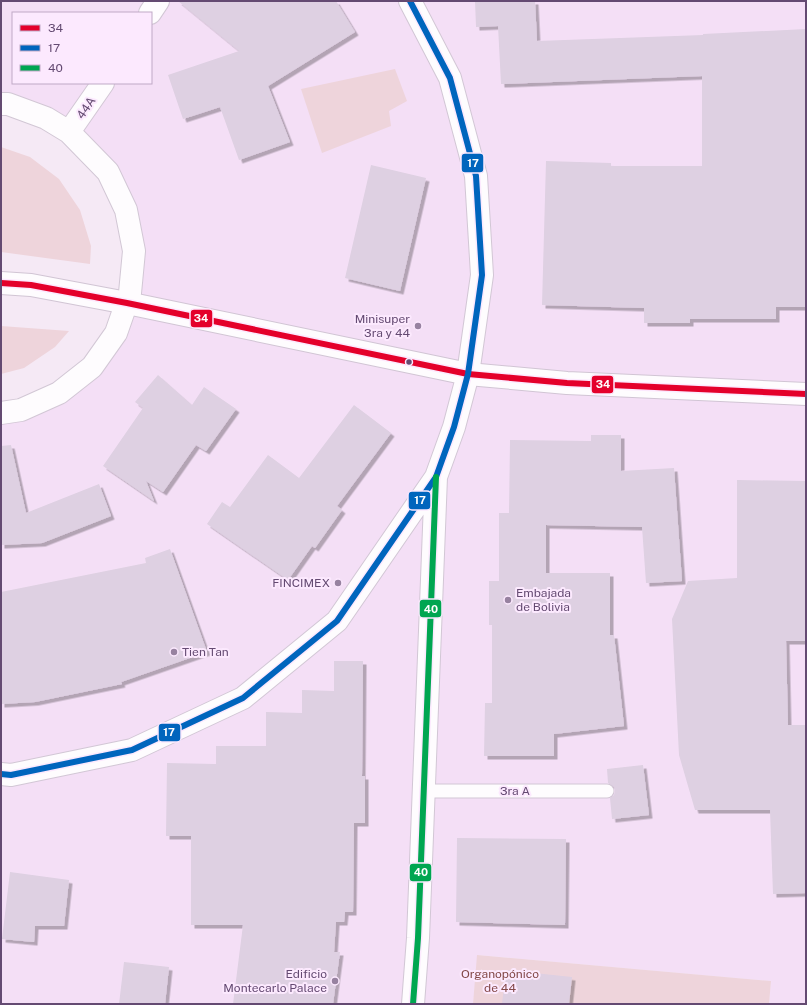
<svg xmlns="http://www.w3.org/2000/svg" width="807" height="1005" viewBox="0 0 807 1005" font-family="'Public Sans',sans-serif">
<style>
.residential{fill:#f4dff6;fill-rule:evenodd}
.green{fill:#eed4db}
.building{fill:#ded0e2;filter:url(#shadow)}
.lines{fill:none;stroke-linecap:round;stroke-linejoin:round}
.lane-casing{stroke:#d2c7d5;stroke-width:15}
.street-casing{stroke:#d2c7d5;stroke-width:24}
.secondary-casing{stroke:#d1c5d4;stroke-width:24}
.lane{stroke:#fefcfe;stroke-width:13}
.street{stroke:#fefcfe;stroke-width:22}
.secondary{stroke:#fefcfe;stroke-width:22}
.bus-1-casing{stroke:#fce9fe;stroke-width:9}
.bus-2-casing{stroke:#fce9fe;stroke-width:9}
.bus-3-casing{stroke:#fce9fe;stroke-width:9}
.bus-1{stroke:#e4002b;stroke-width:6}
.bus-2{stroke:#0065bd;stroke-width:6}
.bus-3{stroke:#00a651;stroke-width:6}
.poi-dot{fill:#9782a0;stroke:#fce9fe;stroke-width:1.5}
.bus-dot{fill:#644a72;stroke:#fce9fe;stroke-width:1.5}
.labels{text-anchor:middle;stroke-width:4;stroke-linejoin:round;paint-order:stroke}
.street-label{font-size:12px;fill:#644a72;stroke:#fce9fe}
.poi-label{font-size:12px;fill:#644a72;stroke:#fce9fe;text-anchor:end}
.park-label{font-size:12px;fill:#834848;stroke:#fce9fe}
.line-badge{stroke:#fce9fe;stroke-width:1.5}
.badge-label{font-size:11px;text-anchor:middle;font-weight:bold;fill:#fff}
</style>
<defs>
<filter id="shadow"><feDropShadow dx="3.5" dy="3.5" stdDeviation="0" flood-color="#0004"/></filter>
</defs>
<rect width="100%" height="100%" fill="#f5e9f5"/>
<path class="residential" d="M1 1H806V1004H769L771 981 478 955 473 1004H1V413L59 393 127 303 126 210 69 132 1 104ZM13 13H151V83H13Z"/>
<path class="green" d="M395 69 407 101 389 111 391 126 322 153 301 89Z
M1 147 30 157 59 179 80 210 91 246 90 264 1 252Z
M1 326 69 331 55 347 24 368 1 374Z
M477 955 771 981 769 1004H473Z"/>
<path class="building" d="M178 1H336L355 32 268 86 290 142 239 160 220 107 183 119 168 75 239 51Z
M475 1H535L537 41 703 35V34L806 29V307H776V319H690V323H644V308L542 305 546 161 611 163V166H702V76L501 84 498 26 476 27Z
M371 165 426 178 400 291 345 278Z
M158 375 192 405 204 387 236 409 206 451 196 445 163 492 146 481 154 501 103 466 143 408 135 402Z
M354 405 391 433 337 506 342 510 315 548 312 546 288 580 207 524 222 502 230 507 268 455 299 478Z
M591 435H621V471L674 468 682 581 646 583 642 527 546 525V573H610V635H614L624 726 554 734V756H484L485 703H492V625H489V581H499V513H509L510 440 591 441Z
M11 445 26 513 99 484 111 516 42 543 1 545V446Z
M737 480 806 481V641H786L788 725H806V893L773 894 770 810H695L679 755 672 619 688 581 737 578Z
M170 549 207 652 121 682 122 684 35 702 1 704V592L146 563 145 558Z
M334 661H363L362 776H365V823H354L353 912H345L344 922H336L334 952H340L333 1004H233L243 925H191V836H166L167 763 216 764V746H266V712L302 713V690L334 691Z
M643 765 649 815 612 819 610 798 614 795 615 791 614 787 608 783 607 769Z
M457 838 566 839 565 925 456 922Z
M10 872 69 880 64 926H35L34 942 2 939Z
M124 962 169 967 165 1004H119Z
M506 970 572 977 569 1004H502Z"/>
<g class="lines">
<defs>
<path id="lane" d="M424 791H607"/>
<path id="street" d="M150 13 158 1
M1 104H8L46 118 69 132 108 172 126 210 134 251 130 293 116 333 92 367 59 393 21 410 1 413
M69 132 103 83
M1 774 11 775 132 750 243 698 337 621 436 477 454 427 468 374 482 275 476 176 450 78 410 1
M413 1004 418 938 436 477"/>
<path id="secondary" d="M1 283 31 285 127 303 468 374 567 383 806 394"/>
</defs>
<use href="#lane" class="lane-casing"/>
<use href="#street" class="street-casing"/>
<use href="#secondary" class="secondary-casing"/>
<use href="#lane" class="lane"/>
<use href="#street" class="street"/>
<use href="#secondary" class="secondary"/>
<defs>
<path id="bus-1" d="M1 283 31 285 127 303 468 374 567 383 806 394"/>
<path id="bus-2" d="M1 774 11 775 132 750 243 698 337 621 436 477 454 427 468 374 482 275 476 176 450 78 410 1"/>
<path id="bus-3" d="M413 1004 418 938 436 477"/>
</defs>
<use href="#bus-1" class="bus-1-casing"/>
<use href="#bus-2" class="bus-2-casing"/>
<use href="#bus-3" class="bus-3-casing"/>
<use href="#bus-1" class="bus-1"/>
<use href="#bus-2" class="bus-2"/>
<use href="#bus-3" class="bus-3"/>
</g>
<g class="poi-dot">
<circle cx="418" cy="326" r="4"/>
<circle cx="338" cy="583" r="4"/>
<circle cx="508" cy="600" r="4"/>
<circle cx="174" cy="652" r="4"/>
<circle cx="335" cy="981" r="4"/>
</g>
<circle class="bus-dot" cx="409" cy="362" r="3.5"/>
<g class="labels">
<g class="street-label">
<text transform="translate(86 108) rotate(-56)" y="4">44A</text>
<text x="515" y="795">3ra A</text>
</g>
<g class="poi-label">
<text x="410" y="323">Minisuper<tspan x="410" dy="14">3ra y 44</tspan></text>
<text x="330" y="587">FINCIMEX</text>
<text x="516" y="597" text-anchor="start">Embajada<tspan x="516" dy="14">de Bolivia</tspan></text>
<text x="182" y="656" text-anchor="start">Tien Tan</text>
<text x="327" y="978">Edificio<tspan x="327" dy="14">Montecarlo Palace</tspan></text>
</g>
<g class="park-label">
<text x="500" y="978">Organopónico<tspan x="500" dy="14">de 44</tspan></text>
</g>
</g>
<g class="line-badge">
<rect x="461" y="153" width="23" height="20" rx="4" fill="#0065bd"/>
<rect x="190" y="309" width="23" height="19" rx="4" fill="#e4002b"/>
<rect x="591" y="375" width="23" height="19" rx="4" fill="#e4002b"/>
<rect x="408" y="491" width="23" height="19" rx="4" fill="#0065bd"/>
<rect x="419" y="599" width="23" height="19" rx="4" fill="#00a651"/>
<rect x="158" y="723" width="23" height="19" rx="4" fill="#0065bd"/>
<rect x="409" y="863" width="23" height="19" rx="4" fill="#00a651"/>
</g>
<g class="badge-label">
<text x="473" y="167">17</text>
<text x="201" y="322">34</text>
<text x="603" y="388">34</text>
<text x="420" y="504">17</text>
<text x="431" y="613">40</text>
<text x="169" y="736">17</text>
<text x="421" y="876">40</text>
</g>
<rect width="807" height="1005" fill="none" stroke="#644a72" stroke-width="4"/>
<rect x="12" y="12" width="140" height="72" fill="#fce9fe" stroke="#bfa9c6"/>
<rect x="20" y="25" width="20" height="6" fill="#e4002b" stroke="#bfa9c6"/>
<text x="48" y="32" font-size="12" fill="#644a72">34</text>
<rect x="20" y="45" width="20" height="6" fill="#0065bd" stroke="#bfa9c6"/>
<text x="48" y="52" font-size="12" fill="#644a72">17</text>
<rect x="20" y="65" width="20" height="6" fill="#00a651" stroke="#bfa9c6"/>
<text x="48" y="72" font-size="12" fill="#644a72">40</text>
</svg>
